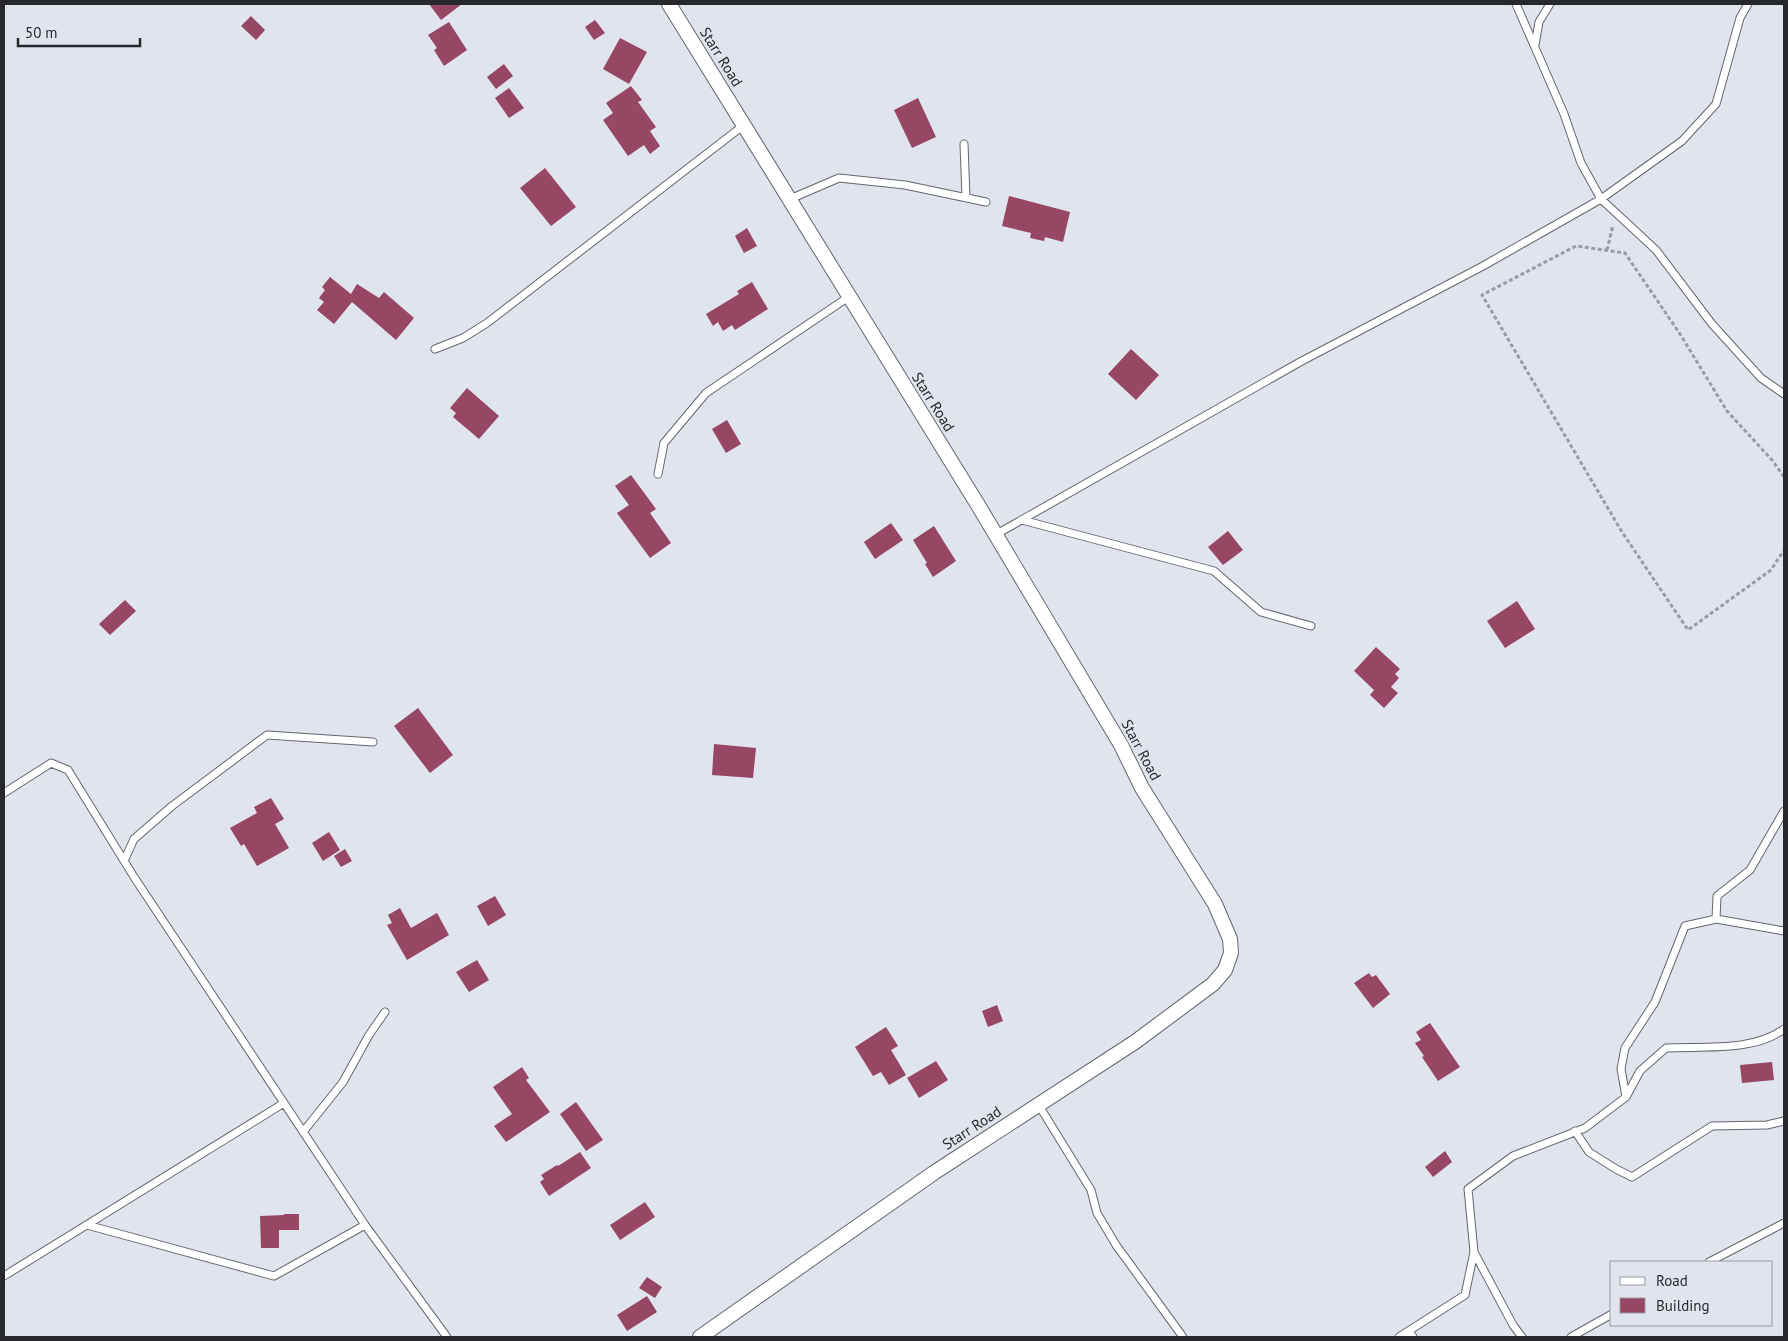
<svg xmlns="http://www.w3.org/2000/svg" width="1788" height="1341" viewBox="0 0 1788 1341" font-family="'PT Sans',sans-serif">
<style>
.building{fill:#974664}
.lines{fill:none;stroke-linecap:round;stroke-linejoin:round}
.service-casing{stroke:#63666d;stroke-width:9}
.minor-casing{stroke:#63666d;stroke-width:16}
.path{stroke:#9a9ca2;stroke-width:3;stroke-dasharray:4 2.5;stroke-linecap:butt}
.service{stroke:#fff;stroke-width:7}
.minor{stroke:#fff;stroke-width:14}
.labels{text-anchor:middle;stroke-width:5;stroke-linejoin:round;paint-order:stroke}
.street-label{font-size:15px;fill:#27282b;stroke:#e0e4ec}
</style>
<rect width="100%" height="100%" fill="#e0e4ec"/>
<path class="building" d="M429 4H462L441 20Z
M251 16 265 30 256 40 241 26Z
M595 20 605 33 594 40 585 27Z
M449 22 467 50 444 66 434 50 437 48 428 35Z
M620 38 647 52 629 84 603 69Z
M504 64 513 76 496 89 487 77Z
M631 86 642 100 638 102 656 127 650 131 660 146 650 154 644 145 628 156 603 120 613 113 606 103Z
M509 88 524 108 509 118 495 98Z
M918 98 936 137 912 148 894 110Z
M545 168 576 207 551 226 520 188Z
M1009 196 1070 212 1063 242 1045 237 1044 241 1030 238 1031 233 1002 226Z
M747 228 757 246 744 253 735 236Z
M330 277 351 294 357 284 379 298 384 292 414 318 396 340 352 302 334 324 317 310 324 302 319 298 325 290 322 287Z
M752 282 768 309 735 330 732 325 723 331 718 322 713 326 706 314 739 294 737 291Z
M1131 349 1159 375 1136 400 1108 374Z
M467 388 499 416 479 439 453 417 456 413 450 408Z
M727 420 741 444 726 453 712 429Z
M631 475 656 509 650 513 671 543 650 558 617 513 629 505 615 486Z
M891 523 903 540 875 559 864 542Z
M934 526 956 561 933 577 925 564 927 563 913 540Z
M1228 531 1243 550 1223 565 1208 547Z
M125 600 136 611 110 635 99 624Z
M1517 601 1535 629 1505 648 1487 621Z
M1376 647 1400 669 1395 674 1399 678 1391 687 1398 693 1384 708 1370 695 1374 690 1354 671Z
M418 708 453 755 430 773 394 726Z
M714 744 756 748 753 778 712 775Z
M271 798 284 819 275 824 289 848 257 866 244 844 241 846 230 828 257 813 254 807Z
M329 832 340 850 323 861 312 843Z
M345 849 352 861 341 867 334 856Z
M495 896 506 915 488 926 477 906Z
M400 908 411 928 437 913 449 935 407 960 387 925 392 923 388 915Z
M477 960 489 980 469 992 456 972Z
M1369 973 1372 977 1376 975 1390 994 1373 1008 1354 983Z
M997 1005 1003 1021 988 1027 982 1011Z
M1430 1023 1460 1067 1438 1081 1422 1057 1424 1056 1415 1043 1421 1040 1416 1032Z
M886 1027 898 1046 891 1050 906 1075 889 1085 881 1072 873 1076 855 1047Z
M936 1061 948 1080 919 1098 907 1078Z
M1772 1062 1774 1080 1742 1083 1740 1065Z
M522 1067 529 1078 526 1080 550 1112 506 1142 494 1126 512 1114 493 1087Z
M576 1102 603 1140 586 1151 560 1114Z
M1445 1151 1452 1162 1433 1177 1425 1167Z
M580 1152 591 1168 549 1196 540 1182 544 1179 541 1175 557 1165 558 1166Z
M645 1202 655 1217 620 1240 610 1225Z
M284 1214H299V1230H279V1248H261L260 1216 284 1215Z
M647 1277 662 1287 655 1298 639 1288Z
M647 1296 657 1312 627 1331 617 1315Z"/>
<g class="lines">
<defs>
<path id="service" d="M1516 4 1564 114 1581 163 1601 199 1682 141 1716 104 1740 18 1748 4
M1535 45 1539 22 1550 4
M964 144 966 198
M790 199 839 178 905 185 986 202
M435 349 463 338 487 323 744 125
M658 474 664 443 706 393 850 296
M1022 520 1214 571 1261 612 1311 626
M995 535 1300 362 1483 266 1601 199 1656 250 1712 324 1761 378 1784 394
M4 793 51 763 68 770 134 877 365 1225 447 1337
M1784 811 1750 870 1717 896 1716 919 1784 931
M124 861 134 839 172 806 267 735 373 742
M1626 1097 1621 1069 1625 1048 1655 1002 1685 926 1716 919
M1038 1104 1091 1190 1097 1213 1116 1245 1183 1337
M1575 1131 1589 1152 1616 1169 1632 1177 1712 1126 1767 1125 1784 1121
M303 1132 343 1082 369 1035 385 1012
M87 1225 274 1276 365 1225
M1474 1252 1513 1325 1522 1337
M1709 1262 1784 1223
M4 1276 284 1103
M1409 1331 1413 1337
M1399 1337 1465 1295 1474 1252 1468 1189 1513 1156 1585 1128 1626 1097 1640 1071 1666 1048C1703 1046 1754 1052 1784 1029
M1571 1337 1612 1314"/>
<path id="minor" d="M669 4 978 505 1121 745 1142 788 1215 904 1230 939 1231 953 1225 970 1213 984 1135 1042 935 1172 700 1337"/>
</defs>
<use href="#service" class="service-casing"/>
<use href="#minor" class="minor-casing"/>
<path class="path" d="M1607 250 1613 225
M1784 477 1772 460 1727 411 1680 334 1625 253 1576 246 1482 295 1622 532 1688 630 1771 570 1784 550"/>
<use href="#service" class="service"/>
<use href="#minor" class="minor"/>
</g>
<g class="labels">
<g class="street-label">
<text transform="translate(721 57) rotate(58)" y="5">Starr Road</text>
<text transform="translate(933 402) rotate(58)" y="5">Starr Road</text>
<text transform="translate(1141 750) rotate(62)" y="5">Starr Road</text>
<text transform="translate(972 1128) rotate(-33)" y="5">Starr Road</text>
</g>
</g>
<rect width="1788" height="1341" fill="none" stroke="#27282b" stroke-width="10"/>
<rect x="1610" y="1261" width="162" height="65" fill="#e0e4ec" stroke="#96999f"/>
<rect x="1620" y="1277" width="25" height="8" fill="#ffffff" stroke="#96999f"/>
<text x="1656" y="1286" font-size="15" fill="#27282b">Road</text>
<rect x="1620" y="1298" width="25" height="15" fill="#974664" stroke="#96999f"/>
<text x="1656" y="1311" font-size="15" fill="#27282b">Building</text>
<path d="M18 38v8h122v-8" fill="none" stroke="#27282b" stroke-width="2.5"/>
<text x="25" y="38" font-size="15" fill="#27282b" stroke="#e0e4ec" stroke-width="4" paint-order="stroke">50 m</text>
</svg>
